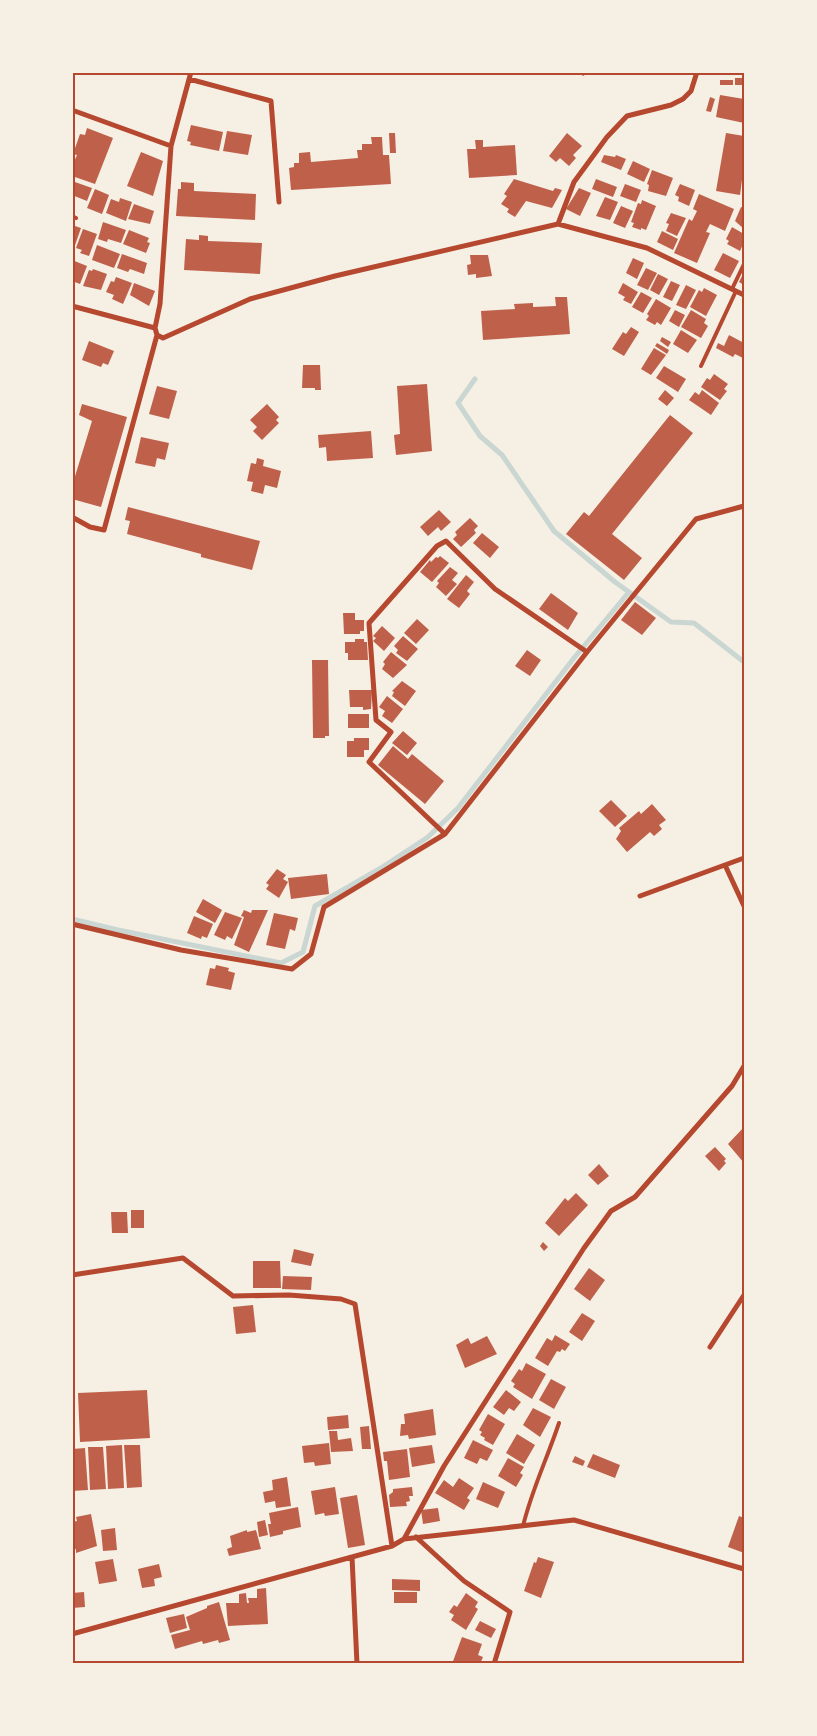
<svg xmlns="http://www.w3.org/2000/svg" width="817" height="1736" viewBox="0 0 817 1736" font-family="Commissioner,sans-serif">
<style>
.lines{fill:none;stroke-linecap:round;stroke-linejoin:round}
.stream{stroke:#c9d6d2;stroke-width:5}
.building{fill:#bf614a}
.service{stroke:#b5482f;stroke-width:4}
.minor{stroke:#b5482f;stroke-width:5}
.neatline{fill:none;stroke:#b5482f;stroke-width:2}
</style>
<rect width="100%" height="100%" fill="#f6efe4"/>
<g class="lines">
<path class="stream" d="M475 379 458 403 480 436 502 455 554 531 615 582 671 622 694 623 744 662
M72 919 118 930 281 963 303 952 315 906 381 868 428 837 458 808 574 658 629 592"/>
</g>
<path class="building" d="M573 72H585L584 76Z
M735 78H744V85H735Z
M720 80H733V85H720Z
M720 95 744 99V123L716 117Z
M710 97 715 99 711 112 706 111Z
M191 125 223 132 219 151 190 145 191 142 187 141Z
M87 128 113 138 95 184 72 176V166L77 155 73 154 80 134 85 135Z
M227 131 252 135 248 155 223 151Z
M389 133H395L396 153H390Z
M567 133 582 146 573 155 576 158 569 166 560 158 556 162 549 156Z
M726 133 744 136V165L740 195 716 191Z
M371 137H382L383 155H389L391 184 291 190 289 168 294 167V163H299V153L310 152 311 162 358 158 357 150H362V144H372Z
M475 140H483V147L515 145 517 175 469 178 467 149H476Z
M141 152 163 161 153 196 127 186Z
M604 155 615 157 616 155 626 159 621 170 601 162Z
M633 161 650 169 644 182 627 174Z
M652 170 673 178 666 196 648 191 649 185 647 184Z
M514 179 553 191 555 188 562 190 552 208 526 201 515 217 507 212 509 209 501 204 507 196 504 194Z
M596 179 617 187 613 197 592 189Z
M72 181 92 188 87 201 72 195Z
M181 182 194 183V191L256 194 255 220 176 216 178 189H181Z
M625 184 641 190 636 202 620 196Z
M680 184 695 190 689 206 678 201 679 197 675 195Z
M579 188 591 193 580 216 566 209Z
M95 189 109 195 102 214 87 208Z
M699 194 734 209 725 231 710 224 706 232 710 233 697 263 674 253 689 219 692 221 697 211 693 209Z
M605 197 618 202 610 220 596 216Z
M120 198 132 202 126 221 106 213 111 199 119 202Z
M642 200 656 206 646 230 641 228V230L632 227 634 223 631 222 638 203 641 204Z
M134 204 154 211 150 224 128 219Z
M621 206 633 211 625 228 613 223Z
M741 207 744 208V229L735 221Z
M671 213 686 218 677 236 666 231 669 224 666 223Z
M103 222 126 230 121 243 108 239 107 242 98 239Z
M72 225 81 228 73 251H72Z
M732 227 744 234V242L740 251 727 244 729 241 726 239Z
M83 229 97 234 89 256 80 253 82 250 76 248Z
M129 230 149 238 147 242 150 243 146 253 123 244Z
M662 231 678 239 673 250 657 242Z
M199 235 208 236V241L262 243 260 274 184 270 186 239 199 240Z
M97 245 120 254 114 268 92 260Z
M723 253 739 261 730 278 714 270Z
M122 254 147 263 144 274 130 269 128 272 117 268Z
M470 255H488L492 276 476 278V274L468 275 467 265 471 264Z
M633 258 644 263 637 279 626 273Z
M72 260 87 266 80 284 72 281Z
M646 268 657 273 648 290 637 285Z
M93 269 107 274 101 290 83 286 89 270 92 271Z
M744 272V285L739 282Z
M658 274 668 279 659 295 650 290Z
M116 277 132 283 123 304 112 299 114 295 106 292 111 281 114 282Z
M671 281 680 285 672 301 663 297Z
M134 283 155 291 149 306 130 295Z
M623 283 638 292 631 304 623 300 625 297 618 293Z
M686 285 696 290 686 309 676 305Z
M704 288 717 295 706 316 690 307 699 290 702 292Z
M641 292 652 298 643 313 632 307Z
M555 297H567L570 334 483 340 481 311 515 309 514 304 533 303V307L556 306Z
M656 299 671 308 661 325 657 322 655 325 646 320 649 316 647 314Z
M675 310 685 315 679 327 669 321Z
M691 310 706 319 704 323 708 326 701 338 681 327Z
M631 327 639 332 624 356 612 349 623 332 626 334Z
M681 330 697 340 688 353 673 344Z
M729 335 744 343 743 358 735 354 733 357 716 348 718 343 724 346Z
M662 337 671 342 668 347 660 341Z
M89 341 114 351 108 365 103 363 101 367 82 360Z
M657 343 669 350 667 354 655 346Z
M654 348 666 355 651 375 641 369Z
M303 365H320L321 390H315V388H302Z
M664 366 686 379 678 392 656 378Z
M714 374 728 384 724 389 727 391 720 400 701 387 707 378 710 380Z
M427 384 432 451 396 455 394 435 400 434 397 386Z
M157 386 177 391 169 419 149 414Z
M665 390 674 398 667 406 658 399Z
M702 390 719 403 711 415 689 400 695 392 699 395Z
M82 404 127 417 101 507 72 499V486L92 421 79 415Z
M267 404 279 417 276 420 279 423 262 440 253 431 257 427 250 420Z
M670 415 693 433 612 534 642 558 624 580 566 534 584 512 589 516Z
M371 431 373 458 327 461 326 447 319 448 318 435Z
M141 437 169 443 165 460 157 458 155 467 135 463Z
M257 458 264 460 263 466 281 471 277 488 265 485 263 494 251 491 253 482 247 481 251 463 256 464Z
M128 507 260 541 252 570 201 557V554L127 534 130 521 125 520Z
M439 510 451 522 441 531 438 527 428 536 420 527Z
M470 518 478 526 474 530 476 533 461 547 453 539 457 535 455 532Z
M482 533 499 547 490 558 473 543Z
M440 556 449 563 432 582 420 572 430 560 431 562 436 557 438 558Z
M450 567 458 573 452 580 457 584 446 596 436 587 439 583 437 581Z
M466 575 474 582 467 591 470 594 459 608 447 599Z
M551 593 578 613 568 630 539 609Z
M635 602 656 618 642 635 621 620Z
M343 613H355V620H364V631H360V634H344Z
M417 619 429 630 416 644 404 633Z
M382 626 395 638 384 651 373 641 376 638 373 636Z
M403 636 418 649 407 661 396 653 398 650 394 646Z
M355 639H364V642H367L368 660H348V653H345V642H355Z
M527 650 541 660 530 676 515 666Z
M391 652 407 665 393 678 382 669 385 664 383 662Z
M312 660H328L329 736H325V738H313Z
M402 681 416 691 405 706 392 696 394 692 392 691Z
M349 690H372L371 709 363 710V707H350Z
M387 696 403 709 392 723 382 716 385 711 379 707Z
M348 714H369V728H348Z
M403 731 417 743 407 755 392 743Z
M354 738H369V750H364V757H347V741H354Z
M393 746 408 759 412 754 444 781 425 804 378 765Z
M611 800 627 816 615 827 599 811Z
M652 804 666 820 659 825 662 829 654 836 650 832 627 852 616 839 621 831 619 828 639 811 641 814Z
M277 869 286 875 283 879 288 882 279 898 266 889 269 885 266 883Z
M327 874 329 894 291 899 288 878Z
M203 899 222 910 215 923 196 912Z
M244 910 251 913 252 910H268L249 952 234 945 244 917 241 916Z
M225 912 242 918 232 939 227 936 225 940 214 935Z
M274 913 298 918 295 931 290 929 285 949 266 945Z
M194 916 213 924 207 938 202 936 201 939 187 933Z
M216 965 229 968 228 971 235 973 231 990 206 985 210 968 215 969Z
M744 1127V1163L728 1144Z
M715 1147 726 1159 724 1161 726 1163 719 1171 705 1156Z
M599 1164 609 1176 598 1185 588 1175Z
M576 1193 588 1205 559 1236 545 1223 565 1198 568 1201Z
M131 1210H144V1228H131Z
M111 1212H127L128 1233H112Z
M543 1242 548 1247 544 1251 540 1246Z
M294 1249 314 1254 311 1266 291 1262Z
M253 1261H280L281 1288H253Z
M589 1268 605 1280 590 1301 574 1289Z
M283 1276 312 1277 311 1290 282 1289Z
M253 1305 256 1332 236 1334 233 1307Z
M582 1313 595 1321 582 1341 569 1332Z
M555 1335 570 1344 565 1351 562 1349 560 1352 557 1351 548 1366 535 1358 547 1338 552 1341Z
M487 1336 497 1354 465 1368 456 1345 468 1338 471 1344Z
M526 1363 546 1374 532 1399 513 1387 515 1384 511 1381 519 1369 522 1371Z
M551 1379 566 1387 554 1409 539 1400Z
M147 1390 150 1438 80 1442 78 1393Z
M506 1390 521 1402 514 1411 509 1408 504 1415 493 1407Z
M533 1408 551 1417 540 1437 523 1425Z
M433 1409 436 1435 409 1439 408 1435 400 1436 401 1424H405L404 1414Z
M488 1414 505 1424 493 1445 484 1440 485 1438 480 1435 482 1432 479 1430Z
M348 1415 349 1428 328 1430 327 1417Z
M369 1426 371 1449H362L360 1427Z
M329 1431H337L338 1440 351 1438 353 1451 331 1452Z
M517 1434 535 1445 524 1464 506 1453Z
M473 1440 493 1450 487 1461 480 1458 477 1464 464 1458Z
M329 1443 331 1464 315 1466 314 1462 304 1463 302 1446Z
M122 1445 124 1488 108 1489 106 1446Z
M124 1445H140L142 1487 127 1488Z
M432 1445 435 1463 412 1467 409 1448Z
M88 1447H103L106 1489 90 1490Z
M85 1448 88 1490 72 1491V1449Z
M407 1449 410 1477 389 1480 387 1461H384L383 1452Z
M593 1454 620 1465 615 1478 587 1467Z
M575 1456 585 1461 583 1466 572 1462Z
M508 1458 524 1467 520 1473 523 1475 516 1487 498 1476Z
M287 1477 291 1506 276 1508 275 1501 265 1503 263 1492 273 1490 272 1480Z
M459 1478 474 1488 467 1498 470 1500 464 1510 435 1493 444 1480 453 1487Z
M483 1482 505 1492 498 1508 476 1499Z
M335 1487 339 1514 325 1516 324 1513 315 1515 311 1491Z
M412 1487 413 1496H409L410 1501 406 1502 407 1506 390 1507 389 1495 393 1492V1489Z
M357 1495 365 1545 348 1548 340 1498Z
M298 1507 301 1527 283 1531V1534L270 1537 268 1524H271L269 1513Z
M438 1508 440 1521 423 1524 421 1510Z
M91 1514 97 1546 76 1553V1549L72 1550V1522L77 1521 76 1517Z
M739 1516 744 1518V1553L728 1547Z
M265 1520 268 1535 259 1537 257 1522Z
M115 1528 117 1550 103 1551 101 1530Z
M247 1530V1532L256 1530 261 1549 229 1556 227 1549 232 1547 230 1536Z
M538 1557 554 1562 541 1598 524 1591 534 1562 536 1563Z
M113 1559 117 1581 99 1584 95 1562Z
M159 1564 162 1577 154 1579 155 1586 142 1588 138 1569Z
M392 1579 420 1580V1591L392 1590Z
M266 1588 268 1624 228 1626 226 1603H239V1594L246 1593 247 1603H249L248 1598H257V1589Z
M84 1592 85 1607 72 1608V1593Z
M394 1592H417V1603H394Z
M466 1593 478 1602 475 1607 478 1609 466 1630 451 1620 454 1615 449 1612 454 1605 457 1607Z
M219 1602 230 1640 219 1643 218 1640 203 1644 202 1641 175 1649 171 1635 190 1630 186 1617 207 1608V1606Z
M184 1614 187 1628 170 1633 166 1618Z
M480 1621 496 1629 491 1638 475 1630Z
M462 1637 482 1644 478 1655 483 1657 480 1664H452Z"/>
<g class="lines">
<path class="service" d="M72 216 76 218
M732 289 744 264
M701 366 736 291
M523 1526C532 1489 547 1459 559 1423"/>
<path class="minor" d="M189 79 271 101 279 202
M72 110 171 146
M558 224 647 248 744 295
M72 306 155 328 157 335 163 338 250 299 335 276 558 224 574 182 607 137 627 116 671 105 683 99 691 91 697 72
M155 328 160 304 171 146 191 72
M72 517 90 527 104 530 157 335
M445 834 369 762 391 732 376 720 369 623 437 546 446 541 495 589 587 652
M725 865 744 906
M640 896 744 858
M72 924 181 950 292 969 311 954 324 907 445 834 587 652 696 519 744 506
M72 1275 183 1258 233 1296 289 1295 341 1299 355 1304 392 1546
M710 1347 744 1295
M416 1537 464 1581 510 1612 494 1664
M404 1539 444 1466 584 1248 611 1211 635 1197 732 1086 744 1066
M352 1557 357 1664
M72 1634 392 1546 404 1539 574 1520 744 1569"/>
</g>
<rect width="817" height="1736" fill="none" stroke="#f6efe4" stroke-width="148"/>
<rect x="74" y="74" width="669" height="1588" class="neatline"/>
</svg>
